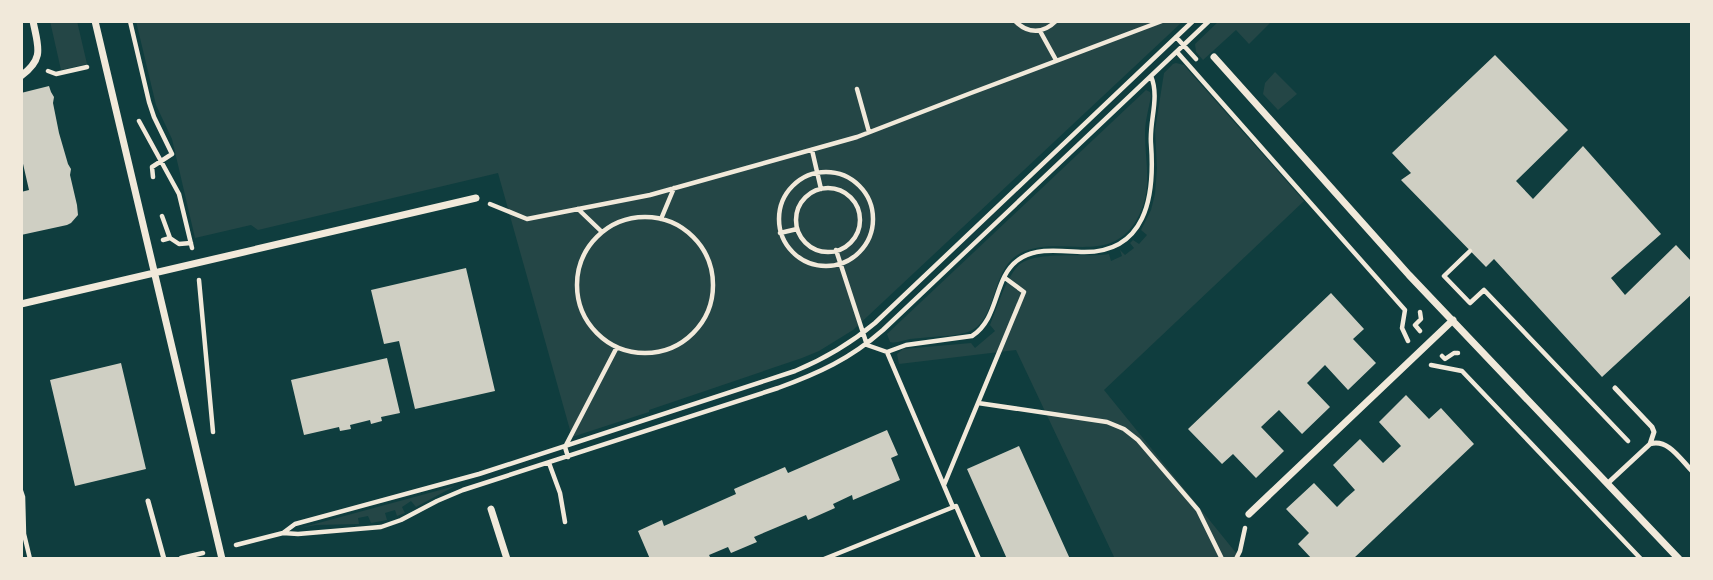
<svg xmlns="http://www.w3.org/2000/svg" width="1713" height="580" viewBox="0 0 1713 580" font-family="'Zilla Slab',serif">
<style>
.green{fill:#244646}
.building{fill:#cfcfc3}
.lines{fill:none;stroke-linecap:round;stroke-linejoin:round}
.path{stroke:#f1e9da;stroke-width:4.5}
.service{stroke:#f1e9da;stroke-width:5}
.minor{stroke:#f1e9da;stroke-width:7}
</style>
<rect width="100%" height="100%" fill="#0f3d3e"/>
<path class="green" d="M50 21H77L87 64 61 70Z
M136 21H1179L1181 23 853 330 819 351 802 358 649 410V412L572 437 498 173 258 230 251 225 195 238 172 139 156 105Z
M1219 21H1272L1249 44 1236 30 1203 60 1196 52 1195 44Z
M1176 63 1184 65 1189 71 1304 201 1104 390 1241 559H1115L1016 350 899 364 897 354 903 349 971 343 975 348 995 331 990 325C997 308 1005 280 1018 266 1033 250 1086 258 1109 254L1111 261 1122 256 1120 250 1125 255 1134 248 1130 243 1133 240 1139 244 1147 235 1141 230 1151 210 1155 194 1157 168 1155 130 1164 73 1173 64Z
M1275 72 1297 94 1278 110 1263 94 1265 83Z
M1146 90 1150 92 1151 96C1149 108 1145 121 1145 133 1145 165 1154 190 1136 221 1108 267 1057 233 1019 254 990 270 998 322 968 332 957 336 943 336 931 337 924 338 917 338 910 339 903 340 897 344 890 342L887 334Z
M455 486 416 507 411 501 402 507 405 513 397 516 395 510 385 513 387 520 371 523 368 516 358 518 359 524 316 525 300 528Z"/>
<path class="building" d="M1495 55 1568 130 1516 181 1533 199 1583 146 1661 234 1611 278 1625 295 1676 245 1692 262V294L1602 377 1494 259 1486 267 1401 180 1411 173 1392 153Z
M49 86 51 92 54 97 53 103 59 133 68 164 71 169 70 175 77 205 78 215 71 223 67 225 21 235V192L29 190 21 155V93Z
M466 268 495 391 415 409 399 341 384 344 371 290Z
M1331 293 1364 329 1353 339 1376 363 1348 390 1325 365 1307 383 1330 407 1302 434 1279 410 1261 427 1284 451 1256 478 1233 454 1222 464 1188 429Z
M387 358 400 413 381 417 382 421 371 424 370 420 350 425 351 429 340 431 339 427 304 435 291 380Z
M121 363 146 469 75 486 50 380Z
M1406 395 1429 419 1441 408 1474 444 1353 559H1312L1298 544 1309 533 1286 509 1314 483 1337 507 1346 498 1355 490 1333 465 1360 439 1383 463 1401 446 1379 422Z
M887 430 898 455 891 458 900 480 853 500 852 495 833 504 835 508 808 520 806 515 754 537 757 542 731 553 728 547 709 555 711 559H650L638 531 662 520 664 526 736 494 734 489 785 467 788 473Z
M1019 446 1070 559H1007L967 469Z"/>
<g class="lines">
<path class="path" d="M130 21 149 102 154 117 172 154 152 167 153 177
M1015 21C1028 34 1043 34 1056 21
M1040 31 1056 60
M1176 37 1196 59
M1177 52 1405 310 1402 328 1408 341
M48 71 56 74 87 67
M857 89 869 132
M139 121 179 194 192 248
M812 150 821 189
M779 219a47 47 0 1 1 94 0a47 47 0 1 1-94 0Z
M796 220a32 32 0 1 1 64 0a32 32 0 1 1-64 0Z
M490 204 527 219 650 195 857 137 971 93 1162 21
M578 209 602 232
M162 216 170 238 163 240
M577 285a68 68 0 1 1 136 0a68 68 0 1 1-136 0Z
M661 219 674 188
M780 233 797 229
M170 238 179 244 191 243
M836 250 867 345 887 352 906 345 972 336C1000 318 993 278 1018 260 1035 247 1061 251 1081 252 1146 254 1155 197 1151 144 1149 121 1160 98 1151 76
M1470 251 1444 276 1470 303 1484 290 1628 441
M199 280 213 432
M1420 312 1421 319 1415 325 1420 331
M887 352 953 507
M1442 356 1445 359 1454 353H1458
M1431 365 1462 371 1641 559
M978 403 1107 422 1124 429 1138 440 1198 510 1222 559
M568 457 565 447 617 347
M549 463 560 493 565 522
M944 485 1024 292 1005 278
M21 491 23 497 24 534 30 559
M283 533 298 534 381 527 401 520 437 501 463 490 778 388C819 373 850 359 883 330L1209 21
M236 545 283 533 295 524 479 474 795 371C824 359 850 344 875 323L1193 21
M181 558 203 553
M824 559 956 506 979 559
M1236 559 1240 551 1245 528"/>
<path class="service" d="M1615 388 1652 427 1654 432 1650 444
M1608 483 1650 444C1668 438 1681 460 1692 471
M148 501 164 559"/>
<path class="minor" d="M95 21 222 559
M1214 57 1409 275 1679 559
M21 76C45 58 38 47 33 21
M21 304 476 198
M491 509 507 559
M1249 514 1453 320"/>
</g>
<rect width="1713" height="580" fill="none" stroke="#f1e9da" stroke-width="46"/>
</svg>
